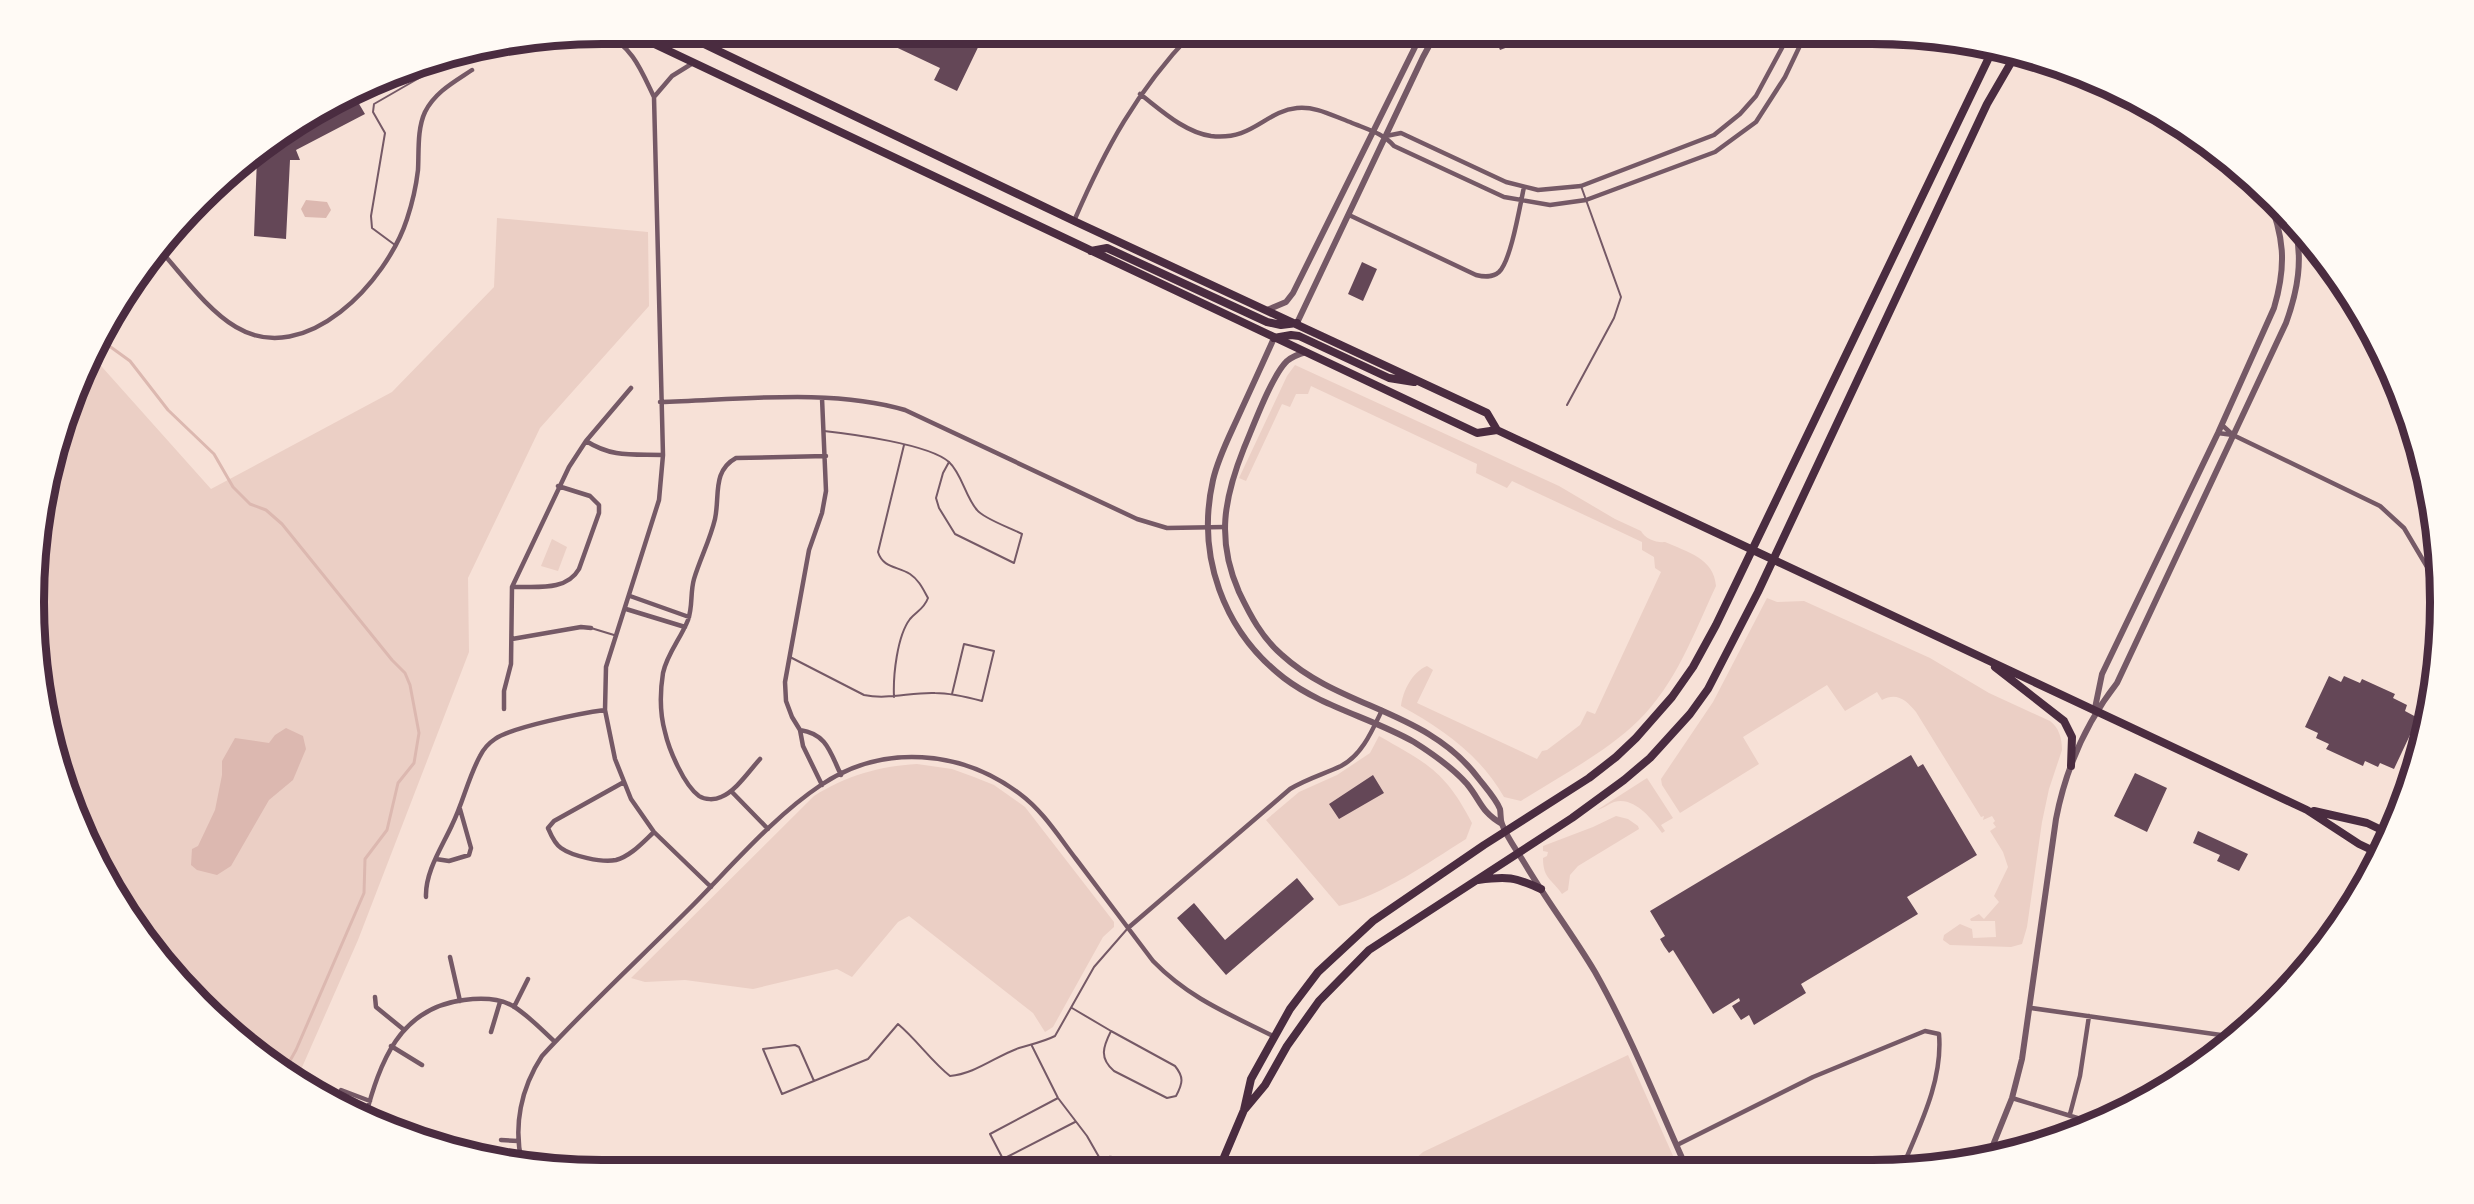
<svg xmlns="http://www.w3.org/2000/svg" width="2474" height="1204" viewBox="0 0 2474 1204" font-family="Literata,serif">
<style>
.green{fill:#ebcfc5}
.water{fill:#dcb8b0}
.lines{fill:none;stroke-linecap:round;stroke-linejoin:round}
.stream{stroke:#dcb8b0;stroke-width:3}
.building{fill:#644757}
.service{stroke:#755966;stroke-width:2}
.minor{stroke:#755966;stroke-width:4.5}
.tertiary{stroke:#755966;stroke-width:6}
.trunk{stroke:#4a2c40;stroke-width:8}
.rim{fill:none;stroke:#4a2c40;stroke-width:8}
</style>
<rect width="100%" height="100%" fill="#f7e1d7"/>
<path class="green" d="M497 218 648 232 649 306 540 428 468 578 469 652 358 940 296 1081 286 1075 200 1005 92 854 38 676 44 491 94 358 211 489 392 392 494 287Z
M1295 365 1559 486 1615 519 1641 531C1645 539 1657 543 1665 542 1687 552 1714 558 1716 586 1694 633 1676 684 1638 721 1605 753 1560 776 1521 801L1504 797C1480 755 1443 729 1401 706 1403 691 1412 672 1427 666L1433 670 1417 703 1537 759 1542 751 1547 750 1580 725 1587 711 1595 714 1661 572 1655 568 1654 557 1642 550V542L1512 481 1507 488 1476 473 1477 464 1311 386 1308 394H1296L1290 407 1282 404 1246 481 1239 478 1287 376Z
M552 539 567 547 558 571 541 566Z
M1767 598 1777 602 1804 601 1930 658 1989 693 2050 721C2059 728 2062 738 2062 750L2049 789 2042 822 2027 927 2022 944 2011 947 1950 945 1943 940 1944 935 1960 924 1972 929 1973 938 1996 937 1995 921H1971L1970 919 1979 914 1984 919 1999 902 1994 896 2008 867 2003 852 1990 831 1996 827 1993 823 1995 821 1992 816 1983 820 1984 816 1981 817 1916 712C1906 700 1897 692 1882 700L1877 692 1845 711 1827 685 1743 737 1759 764 1680 813 1662 785 1661 779 1713 702Z
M1379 736C1428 764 1445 771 1472 823L1466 839C1426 864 1385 894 1339 906L1266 820 1299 792 1337 775 1370 753Z
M917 764 952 769 974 777 994 785 1025 807 1114 922V927L1103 937 1053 1027 1045 1032 1033 1013 909 916 898 922 852 977 837 969 753 989 685 980 645 982 631 978 814 796C846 776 879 766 917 764Z
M1647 778 1673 818 1661 825 1665 831 1662 833C1652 819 1634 796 1614 802 1608 804 1603 809 1597 810Z
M1616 816 1628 819 1638 826 1639 829 1578 866 1570 875 1568 890 1562 894C1552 879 1543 879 1543 858L1547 856 1548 852 1543 851V846L1593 827Z
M1628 1055 1678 1167 1405 1168 1423 1152Z"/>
<path class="water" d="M306 200 327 202 331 210 326 218 305 217 301 209Z
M286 728 303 736 306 749 293 780 269 800 231 866 217 875 197 870 191 865 192 849 198 846 215 810 222 775V761L235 738 269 743 275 735Z"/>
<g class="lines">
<path class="stream" d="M101 340 130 361 168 410 214 454 233 487 250 504 266 510 282 524 392 660 405 673 410 685 419 733 414 763 398 783 387 830 365 859 364 893 296 1050 283 1073"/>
</g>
<path class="building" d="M887 33H974L983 37 957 91 934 80 940 68 883 41Z
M1493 33H1545L1500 50Z
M355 97 365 114 296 150 300 160H290L286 239 254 236 257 158H248L255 151Z
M1362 262 1377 269 1363 301 1348 294Z
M2329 676 2341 682 2344 676 2360 683 2362 679 2395 694 2393 698 2407 705 2405 711 2418 718 2394 769 2380 763 2378 767 2365 761 2363 766 2326 749 2329 744 2316 738 2318 733 2305 727Z
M1911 755 1918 767 1923 764 1977 855 1907 897 1918 914 1801 984 1806 993 1754 1025 1749 1015 1741 1020 1735 1011 1732 1006 1740 1001 1739 998 1713 1014 1673 950 1669 953 1664 946 1660 939 1665 936 1650 911Z
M2135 773 2167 788 2147 832 2114 816Z
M1373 775 1384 793 1339 819 1329 804Z
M2198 831 2248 854 2239 871 2217 861 2220 855 2193 843Z
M1297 878 1314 899 1226 975 1177 918 1194 903 1225 940Z"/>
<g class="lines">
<path class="service" d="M395 245 372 228 371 216 385 133 373 112 374 104 433 70 434 65 432 61
M1567 405 1614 318 1621 297 1581 186
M824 431C851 434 929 444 949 462 962 474 965 496 977 510 984 519 1011 528 1022 534L1014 563 955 534 939 508 936 498 943 473 949 462
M591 628 614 635
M790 657 864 695C888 700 911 692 935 693 951 693 967 697 982 701L994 651 964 644 952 694
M894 697C893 676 897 636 910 619 917 611 924 609 928 598 923 589 919 580 910 574 897 566 883 568 878 552L904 445
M1072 1008 1111 1031
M1111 1031 1175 1066C1184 1077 1183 1083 1176 1096L1167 1098 1114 1071C1099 1058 1103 1047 1111 1031Z
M1032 1046 1058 1098 1087 1136 1099 1157
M814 1081 799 1047 795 1045 763 1049 782 1094 868 1059 898 1024C917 1040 931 1061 950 1076 975 1074 996 1056 1019 1048 1032 1044 1043 1042 1055 1036L1094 967 1128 928
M1058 1098 990 1134 1003 1159 1075 1122
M821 1170H825
M700 1171 731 1158 737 1171"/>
<path class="minor" d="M604 33C633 47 641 70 654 97L663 455 659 500 606 667 605 710 615 759 631 799 654 832 711 887
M1140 94C1161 110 1184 132 1211 136 1253 141 1265 111 1297 108 1316 106 1333 116 1350 122 1366 129 1383 133 1394 146L1504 197 1550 205 1586 200 1715 152 1756 122 1785 77 1806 33
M654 97 672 76 693 63
M1386 136 1401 133 1506 182 1538 190 1581 186 1714 135 1740 114 1756 96 1790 33
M1349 215 1476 275C1484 277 1492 278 1499 272 1511 261 1520 205 1524 187
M1074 221C1106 147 1136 92 1192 33
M159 249C181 273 207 310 236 327 306 369 387 281 407 219 412 204 416 187 418 170 419 152 417 129 425 112 435 92 454 82 472 70
M660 402C737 400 832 388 905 410L1137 519 1167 528 1225 527
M2222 425 2233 435 2380 506 2404 528 2439 587
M2218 433 2233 435
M586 441C613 458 633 454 663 455
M512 587C535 586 566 592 579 569L599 513V505L590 496 558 486
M630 596 689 617
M626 609 685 627
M512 639 581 627 591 628
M504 709V691L511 664 512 587 569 467 586 441 631 388
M800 730C827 734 830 752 841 775
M760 759C749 771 736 791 721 797 715 800 705 800 699 796 684 785 669 750 665 732 660 714 660 692 663 673 667 654 681 638 688 620 693 606 690 593 694 579 700 559 710 540 715 519 720 496 712 471 736 458L826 456
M624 782 554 821 548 828C551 835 554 843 561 848 572 856 602 863 616 860 631 856 643 842 654 832
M822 785 803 746 800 730 792 717 786 701 785 682 809 550 822 513 826 491 822 398
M731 791 768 829
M436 859 449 861 469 855 471 848 460 809
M426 897C425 872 442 847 452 825 463 803 468 778 480 756 483 750 489 743 495 739 512 727 582 713 605 710
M1128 928 1290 789C1306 779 1324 774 1341 766 1362 755 1372 731 1382 710
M450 957 460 1001
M375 997 376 1007 403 1029
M514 1007 528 979
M2031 1008 2235 1037
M491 1032 500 1002
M391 1046 422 1065
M341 1090 370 1101
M2012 1098 2097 1124
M2070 1114 2080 1076 2089 1016
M365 1118C380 1062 399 1008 464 1000 479 998 499 998 513 1006 529 1016 542 1030 555 1042
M501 1140 518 1141
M1677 1145 1813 1077 1925 1031 1939 1034C1943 1080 1920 1125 1903 1166
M522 1163C513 1126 521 1088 542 1056 589 1005 640 958 689 909 731 867 773 817 821 785 883 743 962 750 1020 794 1043 811 1059 837 1076 859 1102 893 1127 927 1153 961 1189 998 1227 1013 1273 1036
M1074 1169C1105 1155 1113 1154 1145 1169"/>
<path class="tertiary" d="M1267 310 1286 302 1293 293 1422 33
M1297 323 1423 57 1436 33
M1274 338C1262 365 1250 391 1238 417 1229 437 1218 458 1213 480 1196 555 1223 631 1284 678 1322 707 1372 718 1414 742 1433 754 1452 767 1467 784 1481 801 1481 812 1502 824
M1306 352C1299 354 1293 356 1287 361 1272 375 1253 427 1244 448 1224 498 1216 540 1239 592 1250 615 1262 638 1282 655 1341 709 1428 710 1479 779 1486 788 1496 799 1500 809 1501 814 1500 819 1502 824 1507 838 1518 852 1525 864 1547 901 1573 935 1595 972 1630 1034 1657 1102 1686 1167
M2095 708 2102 674 2218 433 2274 308C2287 264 2284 236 2267 194
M1989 1155 2012 1098 2022 1059 2056 819C2066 767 2085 724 2117 683L2286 323C2298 290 2303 260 2295 225"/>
<path class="trunk" d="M631 33 1477 433 1497 430 2307 810 2359 844 2378 853
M681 33 1074 221 1487 413 1497 430
M1091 251 1107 248 1267 322 1281 325 1297 323
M1274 338 1291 335 1299 336 1389 378 1414 382
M1995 667 2064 721 2072 737 2071 766
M2314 811 2367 823 2390 834
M1478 880C1507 876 1515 877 1541 889
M1245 1109 1265 1085 1287 1046 1319 1001 1369 950 1572 818 1624 780 1650 758 1690 714 1708 689 1758 592 1987 104 2016 54
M1219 1169 1244 1110 1251 1079 1290 1009 1318 972 1373 921 1484 845 1589 778 1616 757 1636 738 1672 697 1693 667 1716 625 1994 47"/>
</g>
<path d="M0 0H2474V1204H0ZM602 44H1872A558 558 0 0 1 2430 602V602A558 558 0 0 1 1872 1160H602A558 558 0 0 1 44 602V602A558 558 0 0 1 602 44Z" fill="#fffaf5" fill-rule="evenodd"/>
<path class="rim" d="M602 44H1872A558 558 0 0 1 2430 602V602A558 558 0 0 1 1872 1160H602A558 558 0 0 1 44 602V602A558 558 0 0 1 602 44Z"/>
</svg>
